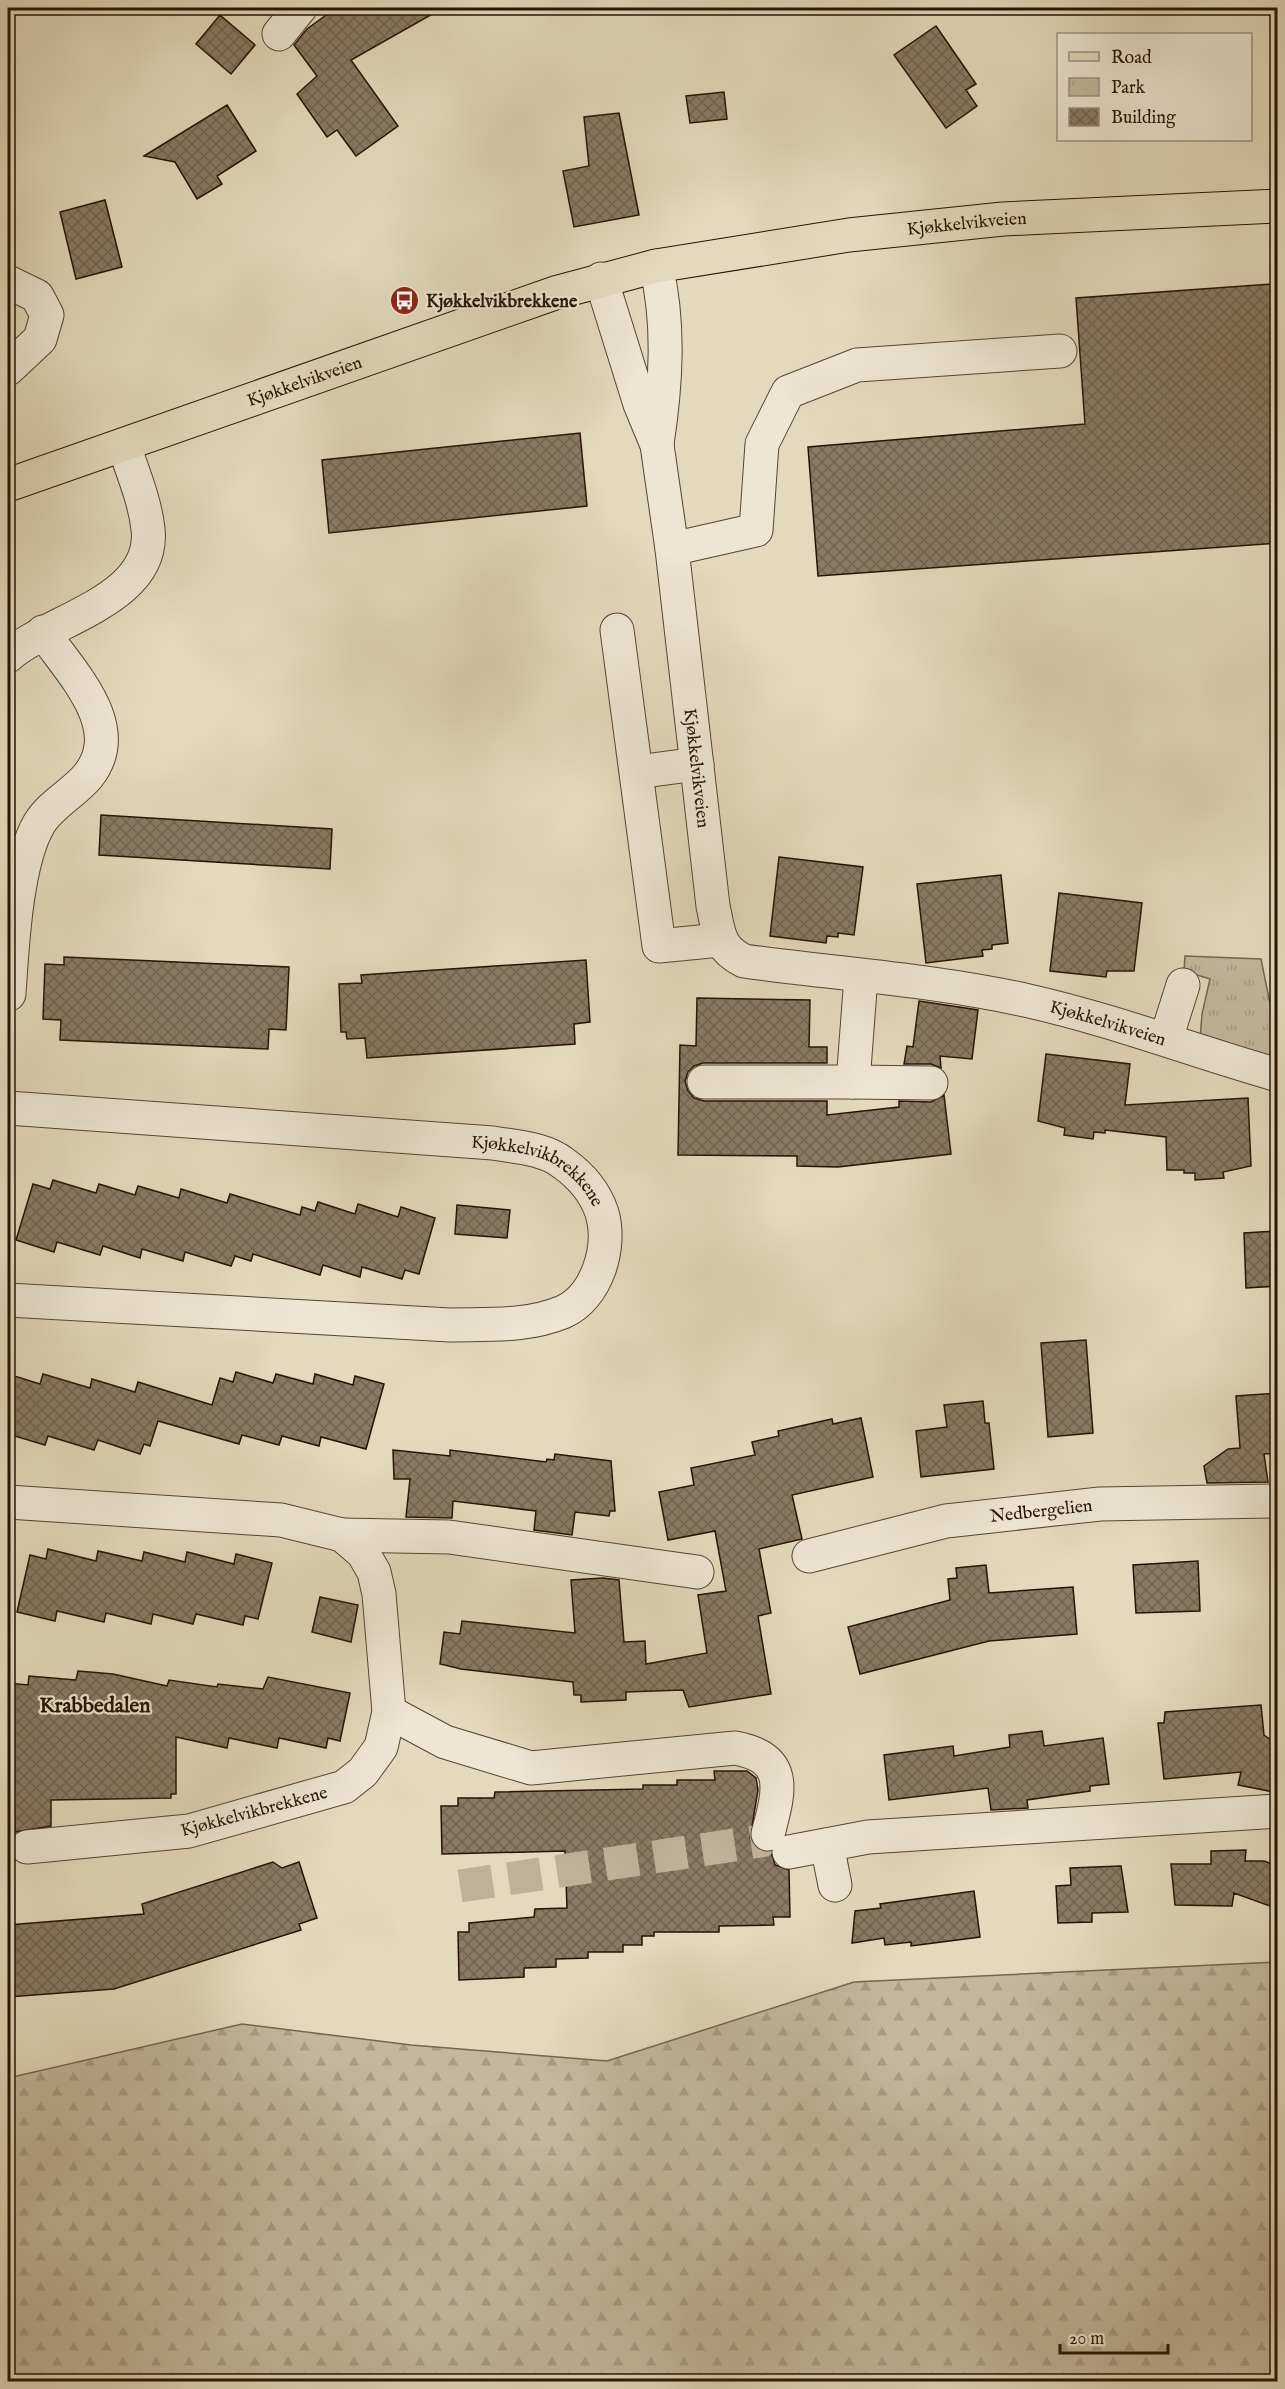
<svg xmlns="http://www.w3.org/2000/svg" width="1285" height="2389" viewBox="0 0 1285 2389" font-family="'IM FELL English',serif">
<style>
.forest{fill:url(#forest-firs);stroke:#756551;stroke-width:1.5}
.park{fill:url(#park-tufts);stroke:#756551;stroke-width:1.5}
.building{fill:url(#building-cross-hatch);stroke:#271305;stroke-width:1.5}
.lines{fill:none;stroke-linecap:round;stroke-linejoin:round}
.minor-tunnel{stroke:#bdb197;stroke-width:33;stroke-dasharray:33 16;stroke-linecap:butt}
.minor-casing{stroke:#564433;stroke-width:35}
.major-casing{stroke:#271305;stroke-width:35}
.minor{stroke:#ede6d3;stroke-width:33}
.major{stroke:#e3d9bc;stroke-width:33}
.labels{text-anchor:middle;stroke-width:4.5;stroke-linejoin:round;paint-order:stroke}
.street-label{font-size:18px;fill:#271305;stroke:#ede6d3}
.poi-label{font-size:18px;font-weight:bold;fill:#271305;stroke:#ede6d3;text-anchor:start}
.quarter-label{font-size:21px;font-weight:bold;fill:#271305;stroke:#ede6d3}
</style>
<defs>
<pattern id="forest-firs" width="22" height="20" patternUnits="userSpaceOnUse" patternTransform="scale(1.5)"><rect width="22" height="20" fill="#c3b79d"/><path d="M5 1l3.5 6h-7zM16 11l3.5 6h-7z" fill="#a89c86"/></pattern>
<pattern id="park-tufts" width="24" height="20" patternUnits="userSpaceOnUse" patternTransform="scale(1.5)"><rect width="24" height="20" fill="#c3b79d"/><path d="M3 7l-1-3M5 7V3M7 7l1-3M15 17l-1-3M17 17v-4M19 17l1-3" fill="none" stroke="#a89c86"/></pattern>
<pattern id="building-cross-hatch" width="8" height="8" patternUnits="userSpaceOnUse" patternTransform="scale(1.5)"><rect width="8" height="8" fill="#897a64"/><path d="M0 0l8 8M0 8l8-8" fill="none" stroke="#706350"/></pattern>
</defs>
<rect width="100%" height="100%" fill="#e3d9bc"/>
<filter id="stains"><feTurbulence type="fractalNoise" baseFrequency=".00333" numOctaves="4"/><feColorMatrix values="0 0 0 0 .2 0 0 0 0 .09 0 0 0 0 .02 0 0 0 .5 -.17"/></filter>
<radialGradient id="worn" r=".72"><stop offset=".6" stop-color="#630" stop-opacity="0"/><stop offset="1" stop-color="#630" stop-opacity=".3"/></radialGradient>
<path class="forest" d="M1277 1962V2381H8V2078L242 2024 411 2045 607 2061 854 1982Z"/>
<path class="park" d="M1185 956 1261 959 1277 1038V1061L1200 1039 1202 1014 1210 979 1184 971Z"/>
<path class="building" d="M336 8H443L351 60 398 126 356 156 337 130 327 137 297 94 317 76 294 45 307 29Z
M220 15 255 45 231 74 196 44Z
M936 26 976 84 966 90 977 106 946 128 894 55Z
M724 92 727 119 690 123 686 96Z
M227 105 256 151 217 176 222 184 197 199 175 162 144 156Z
M619 113 639 215 574 227 563 171 589 166 584 117Z
M105 200 122 267 76 279 60 212Z
M1272 284 1278 360V543L818 576 808 447 1085 424 1076 298Z
M580 433 587 506 329 533 322 460Z
M101 815 332 829 330 869 99 855Z
M779 857 863 867 854 935 838 933V937L827 936 826 943 770 936Z
M1001 875 1008 943 992 945V949L982 950 983 956 926 963 917 884Z
M1059 893 1142 903 1134 971H1107L1106 977 1050 971Z
M64 957 289 967 286 1030 269 1029 268 1049 60 1040 61 1020 43 1019 45 964 64 965Z
M586 960 590 1022 574 1024 575 1044 367 1058 365 1038 347 1039 346 1032H341L339 984 362 983 361 975Z
M697 998 810 1000 809 1047H827V1063H703L694 1066 688 1072 685 1081 688 1091 694 1098 704 1101H827V1115L899 1107V1101L931 1102 944 1095 951 1154 838 1167 797 1166V1156L678 1155 680 1045 696 1046Z
M919 1001 978 1010 972 1059 940 1056 941 1068 931 1064H904L907 1046 913 1047Z
M1046 1054 1130 1064 1125 1105 1248 1098 1251 1166 1223 1172 1224 1178 1195 1180V1173H1184V1170H1167L1166 1137 1105 1130V1133L1094 1132 1093 1139 1064 1135 1065 1128 1038 1121Z
M53 1180 96 1193 99 1184 135 1195 138 1186 179 1198 181 1189 227 1203 230 1194 300 1215 302 1207 315 1211 318 1202 355 1214 358 1204 398 1217 401 1207 435 1218 419 1274 405 1270 402 1279 362 1267 360 1277 323 1265 320 1275 253 1254 251 1261 235 1256 231 1266 185 1252 183 1261 142 1249 140 1258 103 1246 100 1255 57 1242 54 1252 16 1240 33 1184 50 1189Z
M457 1205 510 1210 507 1238 455 1234Z
M1278 1231V1286L1246 1288 1244 1233Z
M1086 1340 1093 1433 1048 1437 1041 1343Z
M236 1372 273 1383 276 1374 313 1384 315 1374 353 1385 355 1376 384 1384 366 1449 321 1437 319 1446 282 1436 279 1445 242 1435 239 1444 158 1421 150 1446 144 1444 140 1454 98 1440 94 1450 48 1436 45 1445 8 1434V1374L40 1384 43 1374 90 1388 92 1379 135 1392 138 1382 212 1405 220 1378 233 1382Z
M1278 1393V1453L1264 1454 1268 1482 1207 1483 1204 1466 1228 1449 1240 1448 1236 1396Z
M983 1401 985 1423H989L994 1469 921 1477 916 1431 947 1427 944 1405Z
M861 1418 873 1477 792 1495 802 1539 759 1549 771 1613 758 1616 771 1694 689 1707 683 1690 626 1692V1700L581 1702V1695H574L573 1682 461 1669 440 1664 444 1632 460 1634 462 1621 575 1633 571 1580 603 1578 619 1580 624 1642 645 1641 646 1664 707 1653 698 1595 726 1591 715 1531 668 1540 659 1492 694 1485 691 1468 755 1455 752 1442 779 1436 778 1431 832 1419 833 1424Z
M393 1450 450 1456V1450L546 1462 547 1459 554 1460 555 1454 611 1461 615 1511H610L609 1516 575 1512 572 1535 534 1530 536 1511 453 1501 452 1518 406 1517 410 1479H394Z
M48 1549 96 1561 98 1551 142 1561 144 1552 185 1562 187 1552 234 1564 236 1554 272 1563 258 1619 245 1616 243 1625 196 1614 193 1624 153 1614 151 1624 106 1613 104 1622 57 1611 55 1621 17 1612 30 1555 46 1559Z
M1198 1561 1200 1611 1136 1613 1133 1565Z
M986 1565 989 1593 1073 1587 1077 1634 989 1641 860 1674 848 1627 950 1600 948 1579 957 1578 956 1568Z
M320 1597 358 1605 351 1642 312 1632Z
M78 1671 113 1674 167 1686 169 1680 217 1687 218 1684 263 1689 268 1677 350 1693 340 1741 328 1738 326 1748 279 1738 277 1748 229 1738 227 1748 176 1737V1794H171V1798L51 1800V1826L15 1832 14 1801 8 1802V1683L28 1685 29 1676 76 1680Z
M1261 1705 1264 1735 1277 1744V1776L1274 1792 1238 1785 1241 1772 1164 1779 1158 1723H1164L1165 1712Z
M1042 1731 1044 1746 1103 1738 1109 1784 1090 1786V1791L1027 1800 1028 1808 991 1810 988 1788 889 1800 884 1755 953 1746 954 1756 1010 1747 1009 1735Z
M714 1771H747L756 1778 758 1790 750 1838 755 1848 771 1852 775 1865 789 1870 790 1917H773L774 1925 719 1926V1932H654V1936H642V1945H623V1952H588V1958L556 1959V1967L524 1968V1977L459 1980 458 1932H469V1923L534 1917 535 1909 567 1908 565 1851 442 1854 441 1806H458V1798H494L495 1792 643 1789V1785H677V1780H715Z
M1246 1850 1245 1861H1264L1278 1866V1909L1234 1893 1232 1906 1175 1905 1171 1864H1211V1851Z
M273 1862 282 1868 299 1862 317 1918 299 1924 301 1930 114 1989 8 1997V1925L144 1914 142 1904Z
M1121 1866 1128 1912 1092 1913V1922L1058 1923 1056 1886 1071 1885 1070 1868Z
M974 1891 980 1937 911 1946V1942L885 1945 884 1938 852 1943 855 1911 881 1908 880 1904Z"/>
<g class="lines">
<path class="minor-tunnel" d="M460 1886 761 1841 768 1834"/>
<defs>
<g id="minor">
<path d="M279 34 300 8"/>
<path d="M656 266C670 324 666 385 657 444"/>
<path id="s1" d="M601 279 640 404 657 445 672 549 713 906C719 933 718 948 744 961 838 974 936 980 1029 1001 1113 1020 1194 1051 1278 1075"/>
<path d="M8 282 37 296 47 315 40 339 8 369"/>
<path d="M672 549 756 530 762 444 788 392 857 365 1060 351"/>
<path d="M617 630 659 946 720 940"/>
<path d="M8 656C50 619 156 600 148 529 145 501 133 473 124 446"/>
<path d="M637 772 697 764"/>
<path d="M9 994C12 949 16 863 39 824 50 805 74 793 88 776 127 727 71 673 43 632"/>
<path d="M1166 1039 1183 985"/>
<path d="M704 1082H853L861 977"/>
<path d="M853 1082 931 1083"/>
<path id="s2" d="M8 1108 493 1143C516 1147 544 1148 563 1163 580 1175 595 1192 602 1213 612 1247 597 1297 563 1312 527 1327 488 1324 450 1325L8 1300"/>
<path d="M8 1502 281 1520 342 1535 363 1553 374 1572 379 1594 389 1712 381 1747 363 1772 344 1787 189 1831 27 1847"/>
<path d="M342 1535 449 1537 697 1572"/>
<path id="s3" d="M809 1556 946 1521 1100 1504 1278 1501"/>
<path d="M389 1712 445 1742 531 1768 735 1748C790 1758 779 1792 768 1834"/>
<path d="M827 1845 835 1885"/>
<path d="M789 1852 868 1837 1278 1811"/>
</g>
<g id="major">
<path id="s4" d="M8 485 555 293 656 266 849 235 1003 219 1278 206"/>
</g>
</defs>
<use href="#minor" class="minor-casing"/>
<use href="#major" class="major-casing"/>
<use href="#minor" class="minor"/>
<use href="#major" class="major"/>
</g>
<defs>
<symbol id="bus-disc" viewBox="-11 -11 22 22"><circle r="9.5" fill="#8f2418" stroke="#ede6d3"/><path d="M-5-6H5V4H4V6H2V4H-2V6H-4V4H-5ZM-3.5-4V0h7V-4ZM-3.5 1.2v1.5H-2V1.2ZM2 1.2v1.5H3.5V1.2Z" fill="#fff"/></symbol>
</defs>
<g fill-rule="evenodd">
<use href="#bus-disc" x="388" y="284" width="33" height="33"/>
</g>
<g class="labels">
<g class="street-label">
<text dy="6" stroke="none"><textPath href="#s4" startOffset="998">Kjøkkelvikveien</textPath></text>
<text dy="6" stroke="none"><textPath href="#s4" startOffset="314">Kjøkkelvikveien</textPath></text>
<text dy="6" stroke="none"><textPath href="#s1" startOffset="501">Kjøkkelvikveien</textPath></text>
<text dy="6" stroke="none"><textPath href="#s1" startOffset="1076">Kjøkkelvikveien</textPath></text>
<text dy="6" stroke="none"><textPath href="#s2" startOffset="540">Kjøkkelvikbrekkene</textPath></text>
<text dy="6" stroke="none"><textPath href="#s3" startOffset="237">Nedbergelien</textPath></text>
<text transform="translate(254 1811) rotate(-15)" y="6">Kjøkkelvikbrekkene</text>
</g>
<g class="poi-label">
<text x="426" y="307">Kjøkkelvikbrekkene</text>
</g>
<g class="quarter-label">
<text x="95" y="1712">Krabbedalen</text>
</g>
</g>
<rect width="1285" height="2389" fill="none" stroke="#e3d9bc" stroke-width="30"/>
<rect x="9" y="9" width="1267" height="2371" fill="none" stroke="#271305" stroke-width="3"/>
<rect x="15" y="15" width="1255" height="2359" fill="none" stroke="#271305" stroke-width="1.5"/>
<rect x="1057" y="33" width="195" height="108" fill="#ede6d3" stroke="#9e9281" stroke-width="1.5"/>
<rect x="1069" y="52" width="30" height="9" fill="#e3d9bc" stroke="#9e9281" stroke-width="1.5"/>
<text x="1111" y="63" font-size="18" fill="#271305">Road</text>
<rect x="1069" y="78" width="30" height="18" fill="url(#park-tufts)" stroke="#9e9281" stroke-width="1.5"/>
<text x="1111" y="93" font-size="18" fill="#271305">Park</text>
<rect x="1069" y="108" width="30" height="18" fill="url(#building-cross-hatch)" stroke="#9e9281" stroke-width="1.5"/>
<text x="1111" y="123" font-size="18" fill="#271305">Building</text>
<path d="M1060 2344v9h108v-9" fill="none" stroke="#271305" stroke-width="3"/>
<text x="1069" y="2344" font-size="18" fill="#271305" stroke="#ede6d3" stroke-width="4.5" paint-order="stroke">20 m</text>
<rect width="100%" height="100%" filter="url(#stains)"/>
<rect width="100%" height="100%" fill="url(#worn)"/>
</svg>
